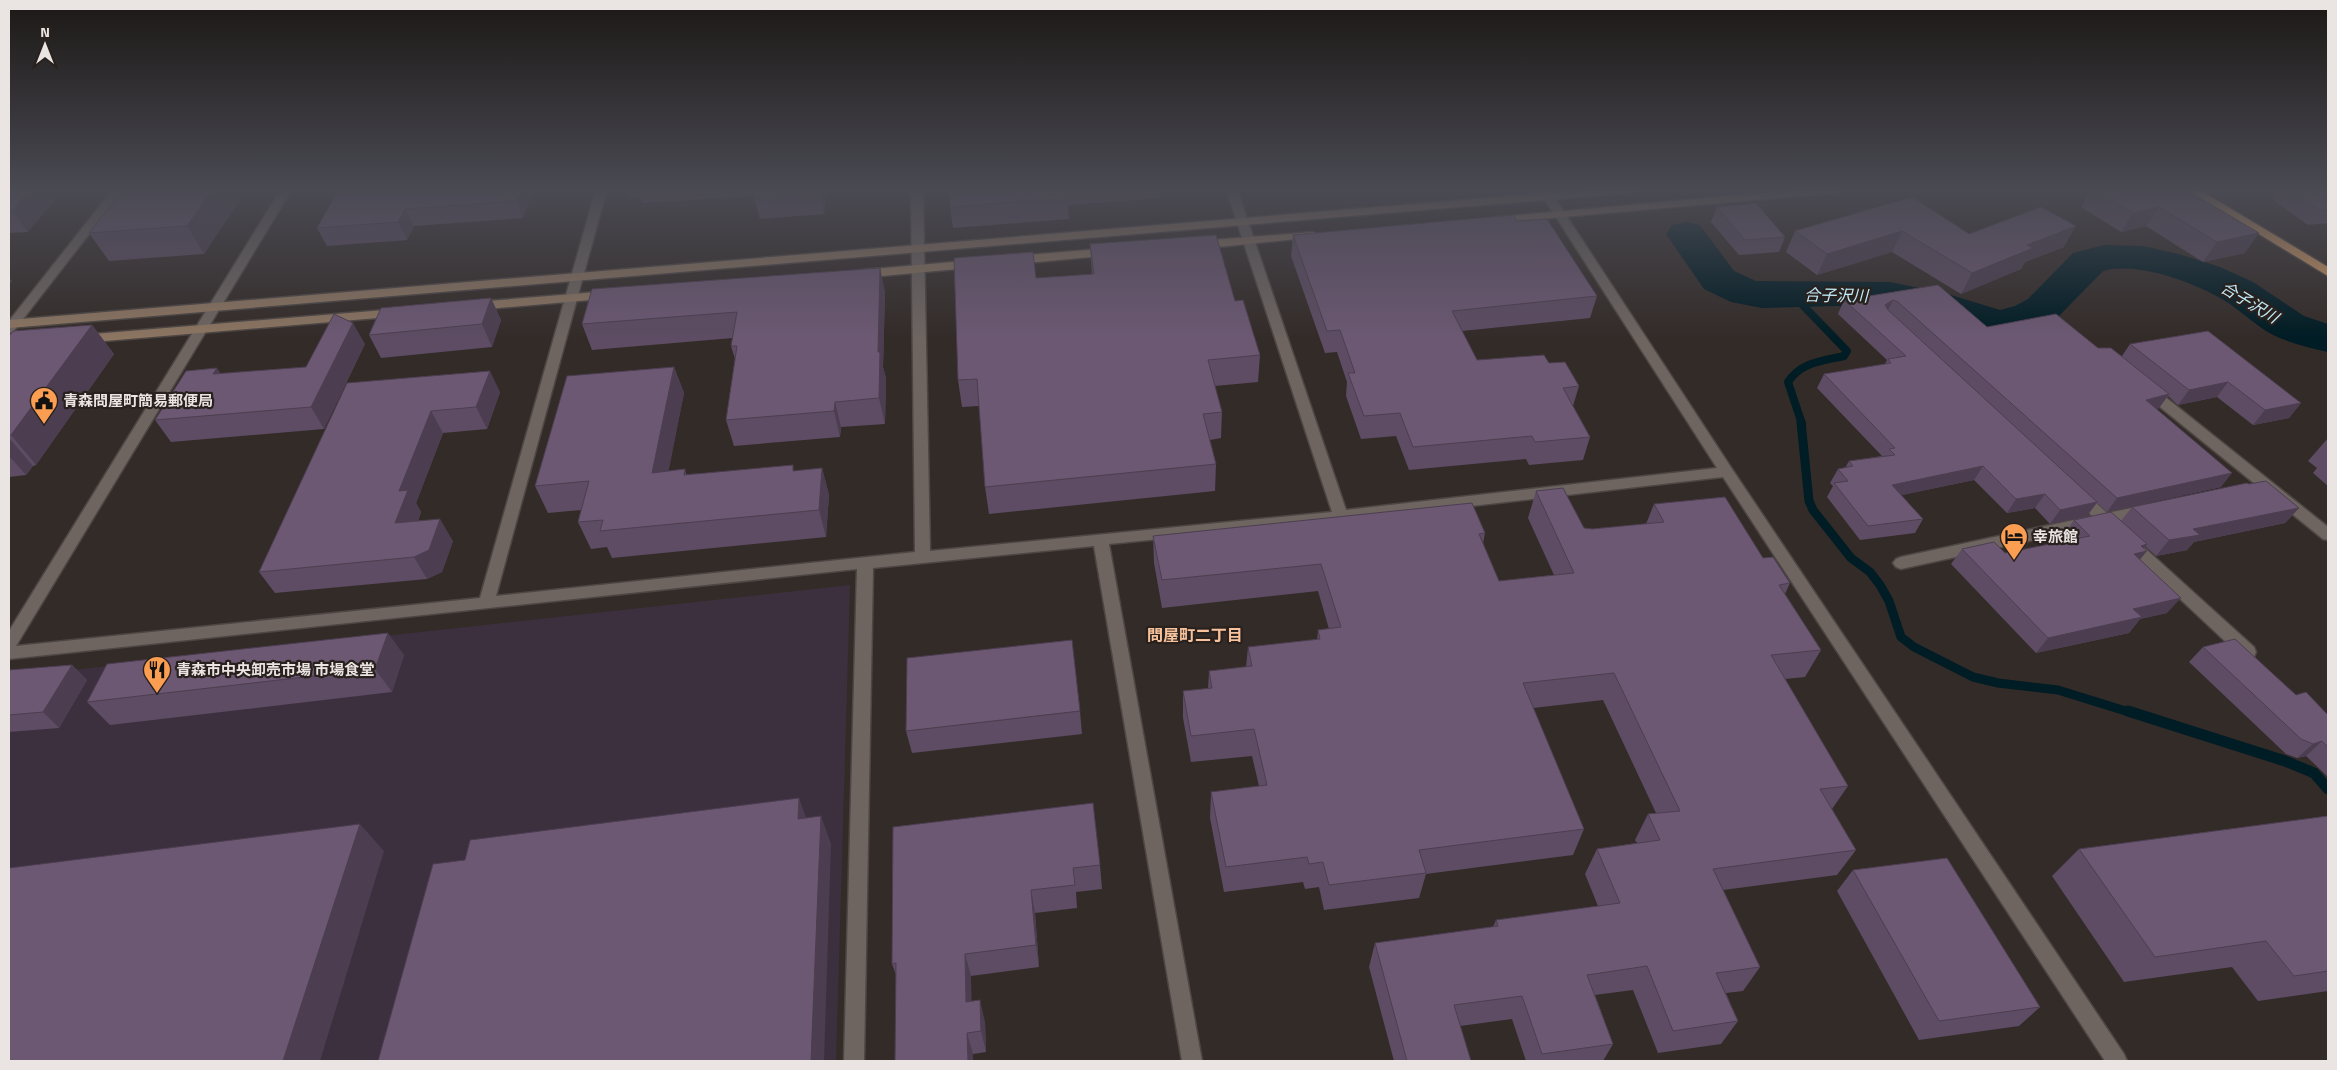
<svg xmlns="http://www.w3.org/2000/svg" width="2337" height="1070" viewBox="0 0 2337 1070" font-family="'Titillium Web','Noto Sans JP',sans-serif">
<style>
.commercial{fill:#3c303e}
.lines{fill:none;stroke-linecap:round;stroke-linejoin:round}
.stream-far2{stroke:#001c24;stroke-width:8}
.stream-far1{stroke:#001c24;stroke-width:9}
.stream{stroke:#001c24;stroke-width:11}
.river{fill:#001c24;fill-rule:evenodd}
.street-casing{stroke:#4d4643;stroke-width:3}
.secondary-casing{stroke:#4d4643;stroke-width:3}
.highway-casing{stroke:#4d4643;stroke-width:3}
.street{fill:#6e6561;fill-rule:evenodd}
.secondary{fill:#8c7561;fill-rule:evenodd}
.highway{fill:#d19962;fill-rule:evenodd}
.wall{fill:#5d4c63}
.shaded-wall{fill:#4c3e50}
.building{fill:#6c5873;stroke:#4c3e50}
.labels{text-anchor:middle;stroke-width:4.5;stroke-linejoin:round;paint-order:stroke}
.poi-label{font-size:15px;font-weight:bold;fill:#eae4e2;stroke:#29211e;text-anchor:start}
.water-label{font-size:16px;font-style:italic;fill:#c2ecfa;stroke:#29211e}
.neighbourhood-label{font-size:16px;font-weight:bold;fill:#f8c39c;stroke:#29211e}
</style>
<rect width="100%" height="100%" fill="#332b28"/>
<path class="commercial" d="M850 585 836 1061H9V677Z"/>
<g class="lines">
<path class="stream-far2" d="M1792 294 1847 351 1844 356C1822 361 1801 362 1788 382L1802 424"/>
<path class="stream-far1" d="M1801 422 1809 501 1813 510 1851 558 1870 572 1880 585 1889 601 1901 637 1914 647 1973 677 1998 683 2058 690 2132 713"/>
<path class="stream" d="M2128 711 2285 761 2314 773 2328 789"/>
<path class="river" d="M1686 222 1700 225 1734 271 1756 281 1890 282 1948 294 2000 310 2015 306 2028 299 2073 253 2104 245 2143 246 2179 254 2220 267 2253 282 2304 316 2328 324V352C2310 348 2290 343 2273 335 2258 327 2244 314 2230 304 2199 284 2139 261 2103 271L2058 317 2045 325 2000 336 1971 330 1924 314 1890 308 1836 306 1762 308 1731 302 1704 289 1666 234 1672 225Z"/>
<defs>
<path id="street" d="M113 189H124L13 332 9 333V321Z
M281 189H292L16 646 480 598 596 189H607L496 596 915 552 911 189H923L930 551 1332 512 1226 189H1237L1346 510 1717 468 1538 189H1549L1732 469 2124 1054 2127 1061H2105L1723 477 1341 521 1109 544 1202 1061H1182L1094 546 873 568 864 1061H844L857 569 9 659V631Z
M2149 387 2154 388 2328 527V540L2323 539 2144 394 2142 391 2144 388Z
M2078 490 2083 491 2107 513 2146 505 2151 506 2153 510 2151 514 2116 522 2254 647 2256 652 2254 657 2248 658 2242 657 2101 525 1901 569 1896 567 1893 563 1896 559 1901 557 2092 516 2071 495Z"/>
<path id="secondary" d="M1595 189H1645L1640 192 9 328V320Z
M1804 189H1851L1846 192 1496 223 1490 220 1496 217Z
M1313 232 1319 235 1317 237 1199 249 1193 245 1199 241Z
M1109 248 1115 252 1113 255 1015 264 1009 260 1015 256Z
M975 260 981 264 979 267 861 278 855 274 861 270Z
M609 291 613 292 615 295 613 298 475 310 469 306 475 302Z
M397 309 403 313 401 316 81 343 75 339 81 335Z"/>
<path id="highway" d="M2185 189H2198L2328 267V276Z"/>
</defs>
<use href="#street" class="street-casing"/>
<use href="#secondary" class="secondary-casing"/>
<use href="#highway" class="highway-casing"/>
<use href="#street" class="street"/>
<use href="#secondary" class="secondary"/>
<use href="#highway" class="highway"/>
</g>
<path class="wall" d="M9 189 28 232 10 233 9 235Z
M247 189 204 254 109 261 89 233Z
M339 189H534L523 218 414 226 407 240 327 246 317 228Z
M625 189H826L824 214 760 219 754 198V196L642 203 640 197 628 198Z
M950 189H1160V198L1068 205 1069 219 953 228 950 207Z
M1391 189H1424L1392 192Z
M2091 189H2185L2245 253 2203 262 2146 226 2121 232 2081 207Z
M2279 189H2328V223L2308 225 2272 199Z
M1912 197 1969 234 2064 247 2025 262 2021 269 1961 294 1892 252 1817 275 1786 252 1795 231Z
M1717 207 1785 237 1779 252 1739 255 1711 222Z
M1517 221 1597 296 1590 318 1462 331 1477 360 1549 363 1579 386 1573 406 1590 437 1583 460 1529 465 1526 459 1409 470 1396 436 1361 439 1346 396 1347 382 1337 352 1325 353 1291 256 1293 235Z
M1090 244 1235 301 1260 355 1258 382 1215 386 1222 412 1221 438 1210 440 1216 464 1215 491 989 514 985 487 979 406 962 407 958 380 1036 278 1092 274Z
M880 268 885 293 883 367 886 378 885 424 841 427 840 437 734 446 726 420 735 359 731 346 733 338 592 350 582 324Z
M1938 285 1987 327 2098 348 2122 356 2130 344 2301 403 2289 418 2253 425 2217 397 2178 405 2168 396 2159 408 2156 409 2221 487 2107 512 2097 503 2087 516 2050 524 2035 508 2007 513 1974 480 1901 495 1923 519 1915 533 1860 540 1827 497 1833 486 1830 483 1838 469 1845 468 1849 461 1882 456 1817 388 1824 374 1885 364 1887 360 1838 314 1844 300Z
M491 298 501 320 492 347 381 358 369 335Z
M92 325 114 354 36 465 33 466 26 475 9 477V336Z
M365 344 324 429 171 442 155 420 220 374 306 367Z
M674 367 684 393 668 471 685 469 686 474 795 471 822 468 829 495 826 537 612 558 607 547 591 549 578 522 581 510 548 513 535 486Z
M347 383 500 392 487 429 443 433 416 503 421 512 418 521 453 541 442 572 427 579 275 593 259 572Z
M2328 438V486L2313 473 2317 468 2308 461Z
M2249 484 2299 508 2285 523 2194 542 2187 550 2156 556 2145 546 2144 548 2140 559 2167 613 2140 619 2129 633 2036 653 1951 564 1962 549 2005 553 2067 541 2063 536 2074 520 2121 521 2132 507Z
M1536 491 1584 528 1592 529 1646 524 1654 504 1763 558 1790 583 1785 594 1821 650 1805 677 1785 679 1848 786 1832 809 1856 850 1837 875 1723 890 1760 967 1743 991 1726 993 1738 1021 1721 1044 1658 1053 1633 990 1595 995 1613 1044 1603 1061H1526L1512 1019 1460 1026 1471 1061H1394L1369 967 1375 943 1493 927 1496 920 1598 906 1585 874 1597 849 1637 843 1635 840 1648 814 1656 813 1603 700 1533 708 1584 829 1573 855 1426 874 1419 898 1324 910 1319 887 1305 889 1303 882 1224 892 1210 818 1211 792 1259 786 1252 756 1191 762 1183 718V691L1208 689 1209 671 1246 667 1248 647 1317 640 1318 630 1329 629 1318 591 1162 608 1154 563 1153 536 1485 533 1483 544 1499 581 1554 575 1528 518Z
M2203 647 2296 695 2328 715V777L2306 756 2297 758 2286 754 2189 662Z
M404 655 392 692 110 725 87 702Z
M72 665 87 680 59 728 9 732V670Z
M1080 711 1082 734 912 753 906 731Z
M2328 816V991L2258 1001 2232 967 2124 982 2052 876 2079 849Z
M893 827 1100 865 1102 889 1076 892 1077 908 1035 913 1039 967 971 976V1001L985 1022 986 1052 973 1054 896 975 892 964Z
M1853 870 2040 1007 2019 1026 1919 1040 1837 891Z"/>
<path class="shaded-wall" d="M31 189H64L28 232 12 211Z
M213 189H247L204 254 187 226Z
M520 189H534L523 218 516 201Z
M820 189H826L824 214 819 193Z
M2159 207 2146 226 2121 232 2133 213Z
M405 209 414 226 407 240 398 222Z
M2076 226 2064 247 2025 262 2021 269 1961 294 1972 273 2027 245Z
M1902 231 1892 252 1817 275 1827 254Z
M2259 233 2245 253 2203 262 2217 242Z
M880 268 885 293 883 367 886 378 885 424 879 398 878 352Z
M9 277 12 281 9 285Z
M491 298 501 320 492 347 482 324Z
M1893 300 1886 314 1885 305Z
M353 323 365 344 324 429 311 407Z
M92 325 114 354 36 465 11 435Z
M674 367 684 393 663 500 652 473Z
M217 368 231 390 213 374Z
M490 371 500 392 487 429 476 407Z
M2228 382 2217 397 2178 405 2189 390Z
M2169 394 2159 408 2136 414 2146 400Z
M835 402 841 427 840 437 834 411Z
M2301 403 2289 418 2253 425 2265 410Z
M431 411 443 433 416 503 421 512 409 545 395 523 399 491Z
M9 438 33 466 26 475 9 456Z
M1983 466 1974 480 1884 499 1892 485Z
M822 468 829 495 826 537 819 510Z
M2232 473 2221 487 2107 512 2117 498Z
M2045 494 2035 508 2007 513 2016 499Z
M2097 502 2087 516 2050 524 2060 510Z
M2299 508 2285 523 2194 542 2187 550 2156 556 2169 540 2193 529Z
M440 519 453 541 442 572 427 579 414 557Z
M2147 544 2140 552 2147 551 2134 567 2122 569 2141 546Z
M2181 598 2167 613 2140 619 2129 633 2036 653 2048 638 2133 609Z
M388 633 404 655 392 692 375 669Z
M72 665 87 680 59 728 43 712Z
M2322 741 2306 756 2297 758 2313 744Z
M799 798 809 826 798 819Z
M821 816 831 844 824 1061H811Z
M360 824 384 851 320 1061H283Z
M1031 890 1035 913 1039 967 1036 945Z
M965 954 971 976 972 1023 966 1002Z
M980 1000 985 1022 986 1052 981 1031Z
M967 1033 973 1054V1061H968Z"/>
<path class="building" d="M9 189H31L12 211H9Z
M124 189H213L187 226 89 233Z
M339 189H520L516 201 405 209 398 222 317 228Z
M755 189H820L819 193 754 198Z
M950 189H1066L1068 198 950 207Z
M2096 189H2185L2259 233 2217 242 2159 207 2133 213Z
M2290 189H2328V209L2320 210Z
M1912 197 1969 234 2041 207 2076 226 2027 245 2033 248 1972 273 1902 231 1827 254 1795 231Z
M1756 203 1785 237 1745 240 1717 207Z
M1513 215 1517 221 1547 219 1597 296 1452 311 1477 360 1544 355 1549 363 1565 362 1579 386 1563 388 1590 437 1535 442 1532 436 1413 447 1400 413 1364 416 1348 373H1355L1340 330 1327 331 1293 235Z
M1216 235 1235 301 1243 300 1260 355 1208 360 1222 412 1203 414 1216 464 985 487 977 379 958 380 954 258 1033 252 1036 278 1094 274 1090 244Z
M880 268 878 352H880L879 398 835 402 834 411 726 420 737 346H731L737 312 582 324 592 289Z
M1938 285 1987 327 2056 314 2098 348H2111L2169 394 2146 400 2232 473 2117 498 1898 302 1893 300 1885 305 1888 310 2097 502 2060 510 2045 494 2016 499 1983 466 1892 485 1923 519 1868 526 1834 483 1848 481 1838 469 1853 466 1849 461 1895 455 1889 449 1895 448 1824 374 1891 363 1888 359 1906 356 1844 300Z
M491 298 482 324 369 335 381 308Z
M334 314 353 323 311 407 155 420 186 371 217 368 213 374 306 367Z
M92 325 11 435 9 436V336L13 331Z
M2208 331 2301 403 2265 410 2228 382 2189 390 2130 344Z
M674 367 652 473 685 469 684 475 793 465V471L822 468 819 510 600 531 603 520 578 522 589 481 535 486 567 376Z
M490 371 476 407 431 411 399 491 408 490 395 523 440 519 429 550 414 557 259 572 347 383Z
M2266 481 2299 508 2193 529 2200 535 2169 540 2132 507 2247 483 2249 484Z
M1563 488 1584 528 1592 529 1664 522 1654 504 1725 497 1763 558 1773 557 1790 583 1779 585 1821 650 1771 655 1848 786 1820 789 1856 850 1713 869 1760 967 1716 973 1738 1021 1673 1031 1647 966 1587 975 1613 1044 1542 1054 1522 996 1454 1005 1471 1061H1407L1375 943 1498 926 1496 920 1620 903 1597 849 1660 840 1648 814 1680 811 1614 673 1523 683 1584 829 1419 850 1426 873 1329 885 1323 862 1309 864 1307 857 1226 867 1211 792 1267 785 1254 729 1191 736 1183 691 1212 688 1209 671 1252 666 1248 647 1320 639 1318 630 1341 627 1321 564 1162 580 1153 536 1472 503 1485 533 1479 534 1499 581 1574 573 1536 491Z
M2111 512 2147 544 2141 546 2147 551 2134 554 2181 598 2133 609 2142 617 2048 638 1962 549 1994 542 2005 553 2090 536 2074 520Z
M388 633 375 669 87 702 107 664Z
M2235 639 2296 695 2306 692 2328 715V747L2322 741 2313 744 2301 739 2203 647Z
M1072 640 1080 711 906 731 907 658Z
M72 665 43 712 9 715V670Z
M799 798 798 819 821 816 811 1061H378L433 864 465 860 470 840Z
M1093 803 1100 865 1073 868 1075 885 1031 890 1036 945 965 954 966 1002 980 1000 981 1031 967 1033 968 1061H895L896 963 892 964 893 827Z
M2328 816V971L2294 976 2266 941 2155 957 2079 849Z
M360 824 283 1061H9V868Z
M1947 858 2040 1007 1939 1021 1853 870Z"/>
<linearGradient id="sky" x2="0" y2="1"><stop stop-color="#1c1816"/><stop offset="0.56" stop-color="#4a4a53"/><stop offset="1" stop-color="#4a4a53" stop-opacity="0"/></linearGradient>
<rect width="2337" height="339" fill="url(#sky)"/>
<defs>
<symbol id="civic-pin" viewBox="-11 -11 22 30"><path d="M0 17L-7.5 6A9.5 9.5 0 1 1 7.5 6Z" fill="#fb9e51" stroke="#29211e"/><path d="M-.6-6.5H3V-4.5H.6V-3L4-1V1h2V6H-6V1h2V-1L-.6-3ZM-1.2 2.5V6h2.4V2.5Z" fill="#111"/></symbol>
<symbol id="hotel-pin" viewBox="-11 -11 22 30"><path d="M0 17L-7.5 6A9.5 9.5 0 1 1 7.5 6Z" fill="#fb9e51" stroke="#29211e"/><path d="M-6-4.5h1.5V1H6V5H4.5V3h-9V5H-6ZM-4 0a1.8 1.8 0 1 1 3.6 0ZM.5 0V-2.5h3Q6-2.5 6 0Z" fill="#111"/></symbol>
<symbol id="restaurant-pin" viewBox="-11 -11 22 30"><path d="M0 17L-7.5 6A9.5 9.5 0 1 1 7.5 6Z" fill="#fb9e51" stroke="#29211e"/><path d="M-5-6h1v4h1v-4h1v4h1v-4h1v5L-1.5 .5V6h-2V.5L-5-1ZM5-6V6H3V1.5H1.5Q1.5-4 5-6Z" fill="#111"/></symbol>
</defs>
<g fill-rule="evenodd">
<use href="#civic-pin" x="28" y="385" width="32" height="43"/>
<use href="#hotel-pin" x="1998" y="521" width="32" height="43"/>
<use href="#restaurant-pin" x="141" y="654" width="32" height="43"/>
</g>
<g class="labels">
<g class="poi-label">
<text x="63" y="406">青森問屋町簡易郵便局</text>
<text x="2033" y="542">幸旅館</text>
<text x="176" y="675">青森市中央卸売市場 市場食堂</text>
</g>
<g class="water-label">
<text transform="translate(1836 295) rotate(1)" y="6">合子沢川</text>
<text transform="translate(2250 302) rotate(31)" y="6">合子沢川</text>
</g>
<g class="neighbourhood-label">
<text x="1195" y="641">問屋町二丁目</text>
</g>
</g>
<rect width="2337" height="1070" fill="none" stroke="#eae4e2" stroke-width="20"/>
<g transform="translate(45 45)" stroke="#29211e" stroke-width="4" paint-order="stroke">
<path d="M0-4L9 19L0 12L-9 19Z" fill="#eae4e2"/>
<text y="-8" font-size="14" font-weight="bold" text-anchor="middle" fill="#eae4e2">N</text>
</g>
</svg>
